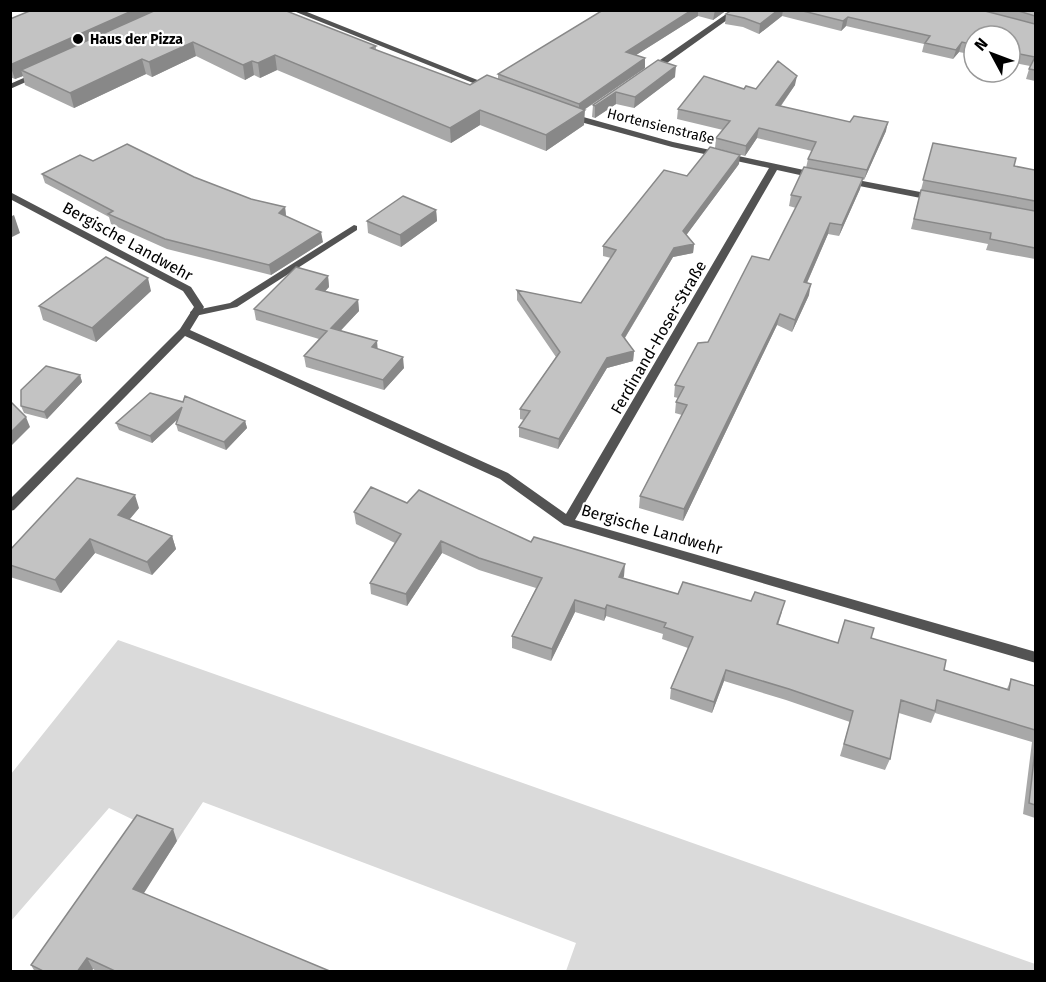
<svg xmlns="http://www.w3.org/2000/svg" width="1046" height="982" viewBox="0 0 1046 982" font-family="'Fira Sans',sans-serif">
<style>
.green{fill:#dadada}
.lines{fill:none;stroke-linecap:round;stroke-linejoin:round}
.lane{fill:#535353;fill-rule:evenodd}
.street{fill:#535353;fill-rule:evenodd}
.wall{fill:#a8a8a8}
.shaded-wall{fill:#888}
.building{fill:#c3c3c3;stroke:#888;stroke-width:1.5}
.poi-dot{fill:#000;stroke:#fff;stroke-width:2}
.labels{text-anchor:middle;stroke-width:4.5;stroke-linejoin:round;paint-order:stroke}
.far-poi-label{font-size:14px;font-weight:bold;fill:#000;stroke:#fff;text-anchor:start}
.far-street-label{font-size:14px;fill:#000;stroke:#fff}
.street-label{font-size:16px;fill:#000;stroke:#fff}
</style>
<rect width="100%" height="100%" fill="#fff"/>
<path class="green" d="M118 640 1035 964 1036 971H566L576 943 203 802 177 841 109 808 11 921V774Z"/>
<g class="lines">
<path class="lane" d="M354 225 357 226V230L237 307 195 316 190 313 191 311 230 303Z"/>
<path class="street" d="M291 10H302L495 87 488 89Z
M732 10H741L653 73H647V69Z
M37 72 44 74 10 89V84Z
M569 113 673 142 818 173 823 176 818 179 777 170 575 520 1036 652V663L564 525 500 479 185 336 14 510 10 511V499L180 329 194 307 183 291 10 199V192L191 287 204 307 190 330 508 473 566 514 769 168 672 147 566 118V114Z
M847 178 936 195 941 198 936 201 844 183 842 181Z"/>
</g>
<path class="wall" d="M603 10H727L713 20 698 16 636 55 645 58V68L584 110V125L546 151 480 125 451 143 277 70 260 78 254 75 245 80 196 56 152 77 146 74 74 108 25 85 23 76 15 79 10 77V19L290 12H289L376 46V50L470 85 498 79V74Z
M732 10H1035V81L1026 79 1030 66 1010 62V36H974V55L959 52 953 59 922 52 924 44 846 26 841 31 782 16 759 34 743 27 725 24 726 14Z
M658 60 675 77 634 108 616 104 595 118 592 117 593 105Z
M795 85 781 106 886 131 864 180 862 179 860 189 839 236 828 234 807 283 809 295 792 332 777 325 683 521 639 508 640 496 682 415 675 413 676 402 678 398 674 397 675 385 769 260 796 208 789 206 791 195 806 168 808 159 812 151 757 138 745 156 715 148 716 138 723 130 677 119 678 109 744 89Z
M933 143 1014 166 1035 170V259L986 250 988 244 911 229Z
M93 161 194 177 251 199 285 207 286 216 323 242 271 275 167 249 111 224 109 217 45 183 42 174Z
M739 164 686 235 694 244 693 253 673 257 625 338 634 351 633 361 607 368 558 449 519 437V427L524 420 520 419V409L556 357 517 300V290L581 303 611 258 603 256V246Z
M436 210 437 221 401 247 368 233 367 221Z
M328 276 329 287 325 291 358 300 359 311 340 330 378 349 404 368 384 390 306 367 304 356 319 339 256 320 254 309Z
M151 291 96 342 43 320 39 306Z
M80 375 82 382 47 419 24 413 21 406Z
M150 393 245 421 247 428 226 450 178 431 176 424 177 420 152 443 119 430 116 423Z
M407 503 531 542 624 576 623 578 678 594 782 612 778 625 838 643 871 638 944 670 1007 689 1011 679 1035 686V818L1023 814 1032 742 935 713 931 723 899 713 890 759 885 770 840 756 850 722 786 700 724 681 712 713 670 699 671 688 688 648 662 639 663 634 606 616 604 621 575 612 551 661 512 648V636L536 588 479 570 442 553 407 606 371 594 370 583 395 543 356 524 354 512Z
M139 508 130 519 172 536 176 549 152 575 95 553 61 593 10 577V565Z
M177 841 143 893 332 972H98L93 969 91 972H35L31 965Z"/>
<path class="shaded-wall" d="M134 10H169L21 70 23 76 15 79 10 65Z
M692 10H698V16L625 62 626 52Z
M715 10H727L713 20Z
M778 10H783L782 16 759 34 760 24Z
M848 17 846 26 841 31 843 21Z
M193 42 196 56 152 77 149 62Z
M962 42 959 52 953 59 956 50Z
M275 55 277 70 260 78 258 63Z
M645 58V68L579 113V104Z
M142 59 146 74 74 108 70 93Z
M252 61 254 75 245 80 243 65Z
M676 66 675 77 634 108 635 97Z
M797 76 795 85 774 115 776 105Z
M616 92V104L595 118V106Z
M480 110V125L451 143 450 128Z
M585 110 584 125 546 151V135Z
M888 122 886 131 864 180 867 170Z
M759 128 757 138 745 156 746 146Z
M740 155 739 164 682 241 683 231Z
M863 178 860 189 839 236 842 225Z
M285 207 286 216 279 213Z
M436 210 437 221 401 247 400 235Z
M14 215 20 233 10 238V217Z
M830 223 828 234 802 294 804 282Z
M321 232 323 242 271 275 269 265Z
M694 244 693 253 673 257 621 344 622 335 674 248Z
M328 276 329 287 317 300 316 289Z
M148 278 151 291 96 342 92 328Z
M811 284 809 295 792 332 795 320Z
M358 300 359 311 333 339 331 328Z
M780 314 777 325 683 521 684 509Z
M377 341 378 352 372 347Z
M634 351 633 361 607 368 558 449 559 439 607 358Z
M403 357 404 368 384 390 383 380Z
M80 375 82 382 47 419 44 412Z
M182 407 183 414 152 443 150 436Z
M26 417 30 427 10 447V433Z
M245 421 247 428 226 450 224 442Z
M135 495 139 508 122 528 118 515Z
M172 536 176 549 152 575 147 562Z
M90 539 95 553 61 593 55 580Z
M441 541 442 553 407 606 406 594Z
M625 564 624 576 618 588 619 577Z
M575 600V612L551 661 552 649Z
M607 605 606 616 604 621 605 609Z
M726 670 724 681 712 713 714 702Z
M173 829 177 841 139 901 133 889Z
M87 958 93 969 91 972H77Z"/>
<path class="building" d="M32 10H134L10 65V19Z
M156 10H284L376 46 371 48 470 85 487 75 585 110 546 135 480 110 450 128 275 55 258 63 252 61 243 65 193 42 149 62 142 59 70 93 21 70Z
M603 10H692L626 52 645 58 579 104 498 74Z
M732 10H778L760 24 744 18 726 14Z
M799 10H981L1035 24V70L1029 69 1035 57 1010 52V36H974V45L962 42 956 50 925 43 930 36 848 17 843 21Z
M1015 10H1035V16Z
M658 60 676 66 635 97 616 92 595 106 593 105Z
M778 61 797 76 776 105 850 122 854 116 888 122 867 170 808 159 816 142 759 128 746 146 716 138 730 121 678 109 704 76 744 89 746 86 756 89Z
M933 143 1016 158 1014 166 1035 170V201L923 180Z
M127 144 194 177 251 199 285 207 279 213 321 232 269 265 165 239 108 214 113 211 42 174 80 155 93 161Z
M710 147 740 155 683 231 694 244 674 248 622 335 634 351 607 358 559 439 519 427 530 411 520 409 560 352 517 290 581 303 616 250 603 246 664 170 687 176Z
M804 167 863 178 842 225 830 223 804 282 811 284 795 320 780 314 684 509 640 496 687 405 676 402 684 387 675 385 698 343 708 342 752 256 769 260 801 197 791 195Z
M921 190 1035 211V248L990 239 991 233 914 219Z
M403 196 436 210 400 235 367 221Z
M106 257 148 278 92 328 39 306Z
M296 267 328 276 316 289 358 300 331 328 377 341 372 347 403 357 383 380 304 356 327 331 254 309Z
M46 366 80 375 44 412 21 406V390Z
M150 393 183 402 185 396 245 421 224 442 176 424 182 407 150 436 116 423Z
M10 401 26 417 10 433Z
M77 478 135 495 118 515 172 536 147 562 90 539 55 580 10 565V550Z
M371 487 407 503 419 490 531 542 534 537 625 564 619 577 678 594 683 582 751 601 755 592 785 601 777 624 838 643 845 620 874 628 871 638 946 660 944 670 1009 690 1011 679 1035 686V730L937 700 935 711 901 700 890 759 844 744 853 711 789 689 726 670 714 702 671 688 693 637 664 627 666 623 607 605 605 609 575 600 552 649 512 636 542 578 479 558 441 541 406 594 370 583 401 534 354 512Z
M1035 750V805L1029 803Z
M137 815 173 829 133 889 332 972H117L87 958 77 972H45L31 965Z"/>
<circle class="poi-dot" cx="78" cy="39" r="6"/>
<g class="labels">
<g class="far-poi-label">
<text x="90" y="44">Haus der Pizza</text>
</g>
<g class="far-street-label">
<text transform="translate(661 126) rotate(14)" y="5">Hortensienstraße</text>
</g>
<g class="street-label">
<text transform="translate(128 241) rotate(29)" y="6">Bergische Landwehr</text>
<text transform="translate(658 337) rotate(-60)" y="6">Ferdinand-Hoser-Straße</text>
<text transform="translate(652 529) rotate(16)" y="6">Bergische Landwehr</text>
</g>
</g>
<rect width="1046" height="982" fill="none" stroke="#000000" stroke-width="24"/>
<g transform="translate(992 54) rotate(311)"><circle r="28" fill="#ffffff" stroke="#999999" stroke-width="1.5"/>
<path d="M0-4.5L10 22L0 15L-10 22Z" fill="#000000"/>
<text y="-9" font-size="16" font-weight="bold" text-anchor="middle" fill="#000000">N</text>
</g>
</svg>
